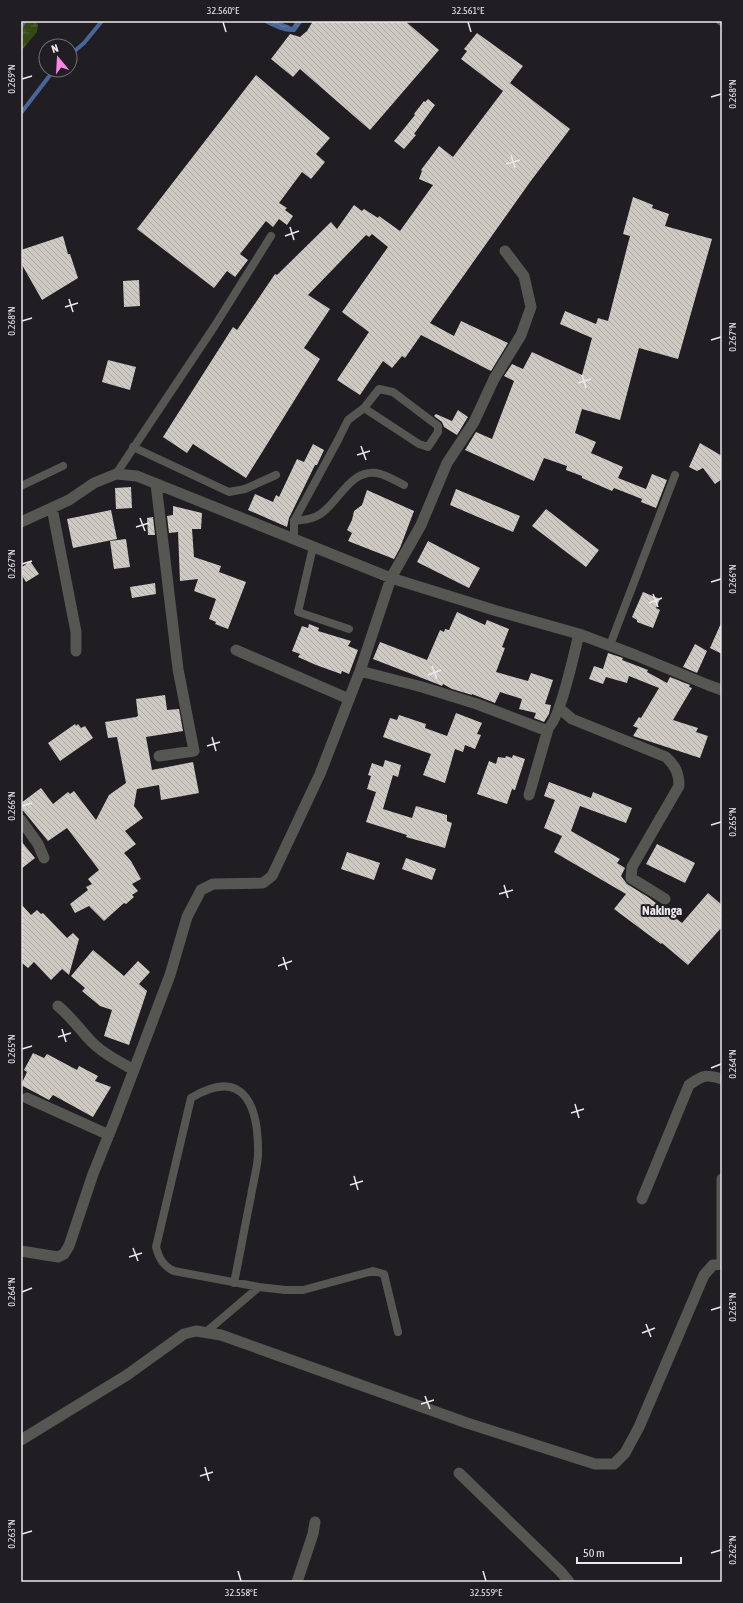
<svg xmlns="http://www.w3.org/2000/svg" width="743" height="1603" viewBox="0 0 743 1603" font-family="'Asap Condensed',sans-serif">
<style>
.wetland{fill:url(#wetland-marsh)}
.water{fill:url(#water-waves)}
.lines{fill:none;stroke-linecap:round;stroke-linejoin:round}
.stream{stroke:#4a6598;stroke-width:4}
.building{fill:url(#building-back-hatch)}
.service{stroke:#565653;stroke-width:8}
.minor{stroke:#565653;stroke-width:11}
.ticks{fill:none;stroke:#ebe9ec;stroke-width:1.5}
.labels{text-anchor:middle;stroke-width:4;stroke-linejoin:round;paint-order:stroke}
.quarter-label{font-size:13px;font-weight:bold;fill:#ebe9ec;stroke:#211e23}
.neatline{fill:none;stroke:#ebe9ec;stroke-width:1.5}
.ticks-label{font-size:10px;text-anchor:middle;fill:#ebe9ec}
</style>
<defs>
<pattern id="wetland-marsh" width="20" height="14" patternUnits="userSpaceOnUse"><rect width="20" height="14" fill="#354918"/><path d="M1 5h8M5 5V1M11 12h8M15 12V8" fill="none" stroke="#52633a"/></pattern>
<pattern id="water-waves" width="16" height="10" patternUnits="userSpaceOnUse"><rect width="16" height="10" fill="#4a6598"/><path d="M0 5q4-4 8 0t8 0" fill="none" stroke="#647ba7"/></pattern>
<pattern id="building-back-hatch" width="6" height="6" patternUnits="userSpaceOnUse"><rect width="6" height="6" fill="#cec9c3"/><path d="M-1 5l2 2M0 0l6 6M5-1l2 2" fill="none" stroke="#aca8a4"/></pattern>
</defs>
<rect width="100%" height="100%" fill="#211e23"/>
<path class="wetland" d="M21 21H34L38 24 37 32 21 51Z"/>
<path class="water" d="M261 21H278L292 27 296 21H303L295 32C282 33 272 26 261 21Z"/>
<g class="lines">
<path class="stream" d="M717 21 722 25
M21 27 25 21
M70 55 84 43 102 21
M21 113 54 70"/>
</g>
<path class="building" d="M313 21H405L439 50 370 130 300 69 293 77 271 59 290 34 300 37 307 31Z
M477 33 523 66 510 83 570 129 530 182 430 323 454 336 461 321 508 343 491 371 421 335 405 358 402 356 392 368 383 361 360 395 337 380 369 332 342 312 388 247 372 234 369 237 366 235 308 295 330 309 304 348 320 359 246 478 193 444 187 453 163 437 233 327 237 330 275 274 277 275 331 222 337 229 354 205 362 211 364 209 378 218 379 216 400 231 433 185 419 179 422 171 421 170 439 146 453 157 503 91 461 59 467 51 464 49Z
M256 75 330 138 316 154 325 162 311 179 302 172 279 203 287 208 285 210 293 216 287 225 279 219 273 227 266 221 240 254 248 260 235 277 227 271 214 288 137 229Z
M428 99 435 105 414 134 416 135 404 149 394 141 415 115 414 114 424 101 425 102Z
M633 197 653 205 652 208 669 214 665 226 712 239 678 359 639 348 620 420 582 409 575 433 596 442 591 453 623 467 618 478 646 489 652 474 667 480 656 508 641 502 642 499 614 488 612 491 582 478V476L566 470 567 466 544 458 534 481 465 450 476 432 492 439 514 381 504 376 512 364 523 369 532 352 582 375 592 338 560 324 565 311 596 324 598 318 608 321 630 236 623 234Z
M63 236 68 254H70L78 278 42 300 21 263V250Z
M139 280 140 306 124 307 123 281Z
M108 360 136 367 130 390 102 382Z
M458 410 468 417 457 435 444 427 442 422 434 416 436 414 452 421Z
M700 443 722 456V479L715 484 703 468 697 471 689 467Z
M313 444 324 450 317 465H315L289 518 287 527 248 510 255 494 273 502 276 495 279 497 297 459 304 462Z
M131 487 132 508 116 509 115 488Z
M456 489 520 516 513 532 450 505Z
M367 490 414 511 400 548 394 559 348 541 352 533 347 530 352 520 354 511 362 505Z
M173 506 202 513 201 529H192L194 557 221 566 219 572 246 582 228 629 215 624 216 622 209 619 216 599 194 591 198 579 180 581 178 532 169 533 167 516 173 515Z
M546 509 599 550 586 567 532 526Z
M111 510 117 539 73 548 67 519Z
M153 517 155 535H148L147 518Z
M126 539 130 567 114 569 110 541Z
M428 541 480 568 469 588 417 562Z
M30 561 39 574 26 582 21 574V568Z
M155 583 156 594 132 598 130 587Z
M643 592 660 599 656 608 660 610 653 628 637 622V620L632 617Z
M457 612 485 625 487 620 509 629 502 647 505 648 496 672 528 681 531 673 553 680 545 704 551 705 549 714 544 722 534 718 536 713 519 709 522 699 500 692 495 703 472 694V695L452 689 443 684 442 686 440 685 373 659 380 642 427 660 440 630 444 632 445 629 449 630Z
M722 621V654L710 648Z
M309 624 319 628 318 631 351 641 348 646 358 650 349 674 342 671 341 674 316 665 298 657 300 654 292 651 302 626 308 628Z
M695 644 707 651 697 673 683 667Z
M608 653 623 658 622 660 648 670 647 672 667 683 670 677 690 685 689 687 692 688 673 720 698 728 696 732 708 736 700 758 633 736 638 728 633 726 639 717 641 718 659 688 629 676 627 683 606 677 603 684 589 679 594 666 603 669Z
M165 695 167 710 179 709 183 731 146 737 152 770 193 762 199 793 161 800 159 785 137 789 134 806 143 818 125 831 136 844 124 853 131 861 141 879 132 884 138 891 132 895 134 897 126 904 124 903 104 921 89 906 75 913 70 904 88 890 86 887 92 884 88 879 99 870 67 828 48 841 21 808V803L41 788 53 804 68 792 70 794 74 791 96 820 109 795 126 783 117 737 108 738 105 722 136 717 138 716 136 699Z
M456 713 482 723 477 734 481 735 475 749 465 745 463 752 455 749 445 783 423 775 431 754 383 737 390 718 397 720 399 715 426 724 425 728 447 736Z
M75 724 76 726 78 724 81 728 85 726 93 738 60 761 48 743Z
M513 755 525 759 515 790 512 789 507 804 477 794 489 761 496 764 498 757 505 758 506 756 512 758Z
M385 760 401 765 398 777 393 775 383 809 412 818 416 806 447 815V821L452 823 445 848 406 837 407 835 366 822 376 792 367 789 371 776 368 775 372 763 383 767Z
M549 782 591 798 593 792 632 808 626 823 580 806 571 831 620 859 617 863 625 868 621 876 627 884 648 897 682 923 708 893 722 905V927L688 965 662 943 661 944 614 909 626 894 554 852 562 836 544 828 555 800 544 796Z
M21 841 35 858 21 869Z
M657 844 695 863 685 883 646 864Z
M347 852 380 863 374 880 341 869Z
M406 858 436 869 432 880 402 869Z
M21 904 31 915 37 910 41 914 43 913 67 938 73 933 79 939 69 975 62 969 51 980 34 962 28 968 21 962Z
M93 950 124 976 138 961 150 972 139 984 147 991 129 1045 104 1036 112 1010 100 1006 82 991 85 988 71 976Z
M33 1053 44 1058 47 1054 77 1070 79 1066 98 1076 95 1081 111 1087 93 1117 53 1095 49 1100 21 1085 27 1072 24 1070Z"/>
<g class="lines">
<path class="service" d="M133 447 229 492 245 489 276 475
M116 474 214 327 271 236
M21 486 63 466
M294 521C304 520 315 519 323 512 340 499 351 470 376 473 385 474 396 481 404 485
M294 540V521L338 440 348 420 364 408 379 389 393 392 438 426V432L428 447 419 444 364 408
M313 547 298 612 349 629
M610 645 675 475
M234 1283C240 1254 245 1225 251 1196 253 1183 257 1169 258 1156 259 1109 246 1065 191 1098L156 1247C159 1258 163 1266 174 1271L259 1287
M206 1332 259 1287 285 1290H303L373 1271 384 1274 398 1332"/>
<path class="minor" d="M156 484 178 669 194 751 159 756
M52 508 76 632V651
M21 522 69 500 94 483 116 474 137 476 391 578 497 611 579 634 635 655 708 685 722 690
M236 650 349 699
M360 671 422 687 477 704 545 730C559 727 575 649 579 634
M559 708 572 719 666 757C675 765 679 773 679 786L632 867 631 878 665 899
M529 795 548 729
M21 820 38 844 44 858
M58 1006C70 1016 78 1027 88 1038 100 1052 118 1061 134 1070
M27 1098 109 1135
M642 1199 689 1085C703 1075 706 1074 722 1079
M21 1251 58 1257 64 1254 69 1246 93 1174 116 1117 170 975 187 917 201 890 213 884 263 883 272 876 320 774 360 671 391 578 421 525 447 463 474 422 494 379 521 335 531 307 524 276 505 251
M722 1264V1179
M21 1440 127 1375 184 1334 196 1331 221 1335 467 1423 595 1464H614L625 1453 639 1427 704 1275 713 1265 722 1264
M459 1473 561 1572 569 1582
M297 1582 313 1534 315 1522"/>
</g>
<path class="ticks" d="M223 22 226 32M468 22 471 32M22 79 32 76M711 97 721 94M511 155 515 168M506 164 520 160M290 227 294 240M285 236 299 231M69 299 73 312M65 307 78 303M22 321 32 318M711 340 721 337M582 375 586 388M578 383 591 379M361 446 366 460M357 455 370 451M140 518 145 531M136 527 149 523M22 564 32 561M711 582 721 579M653 594 658 607M649 603 662 598M432 666 437 679M428 675 441 670M212 737 216 751M207 746 220 742M22 806 32 803M711 825 721 822M504 885 508 898M499 894 513 890M283 957 287 970M278 966 292 961M62 1029 66 1042M58 1037 71 1033M22 1049 32 1046M711 1068 721 1064M575 1104 579 1118M571 1113 584 1109M354 1176 358 1190M350 1185 363 1181M133 1248 138 1261M129 1257 142 1253M22 1292 32 1288M711 1310 721 1307M646 1324 651 1337M642 1333 655 1328M425 1396 430 1409M421 1404 434 1400M205 1467 209 1481M200 1476 213 1472M22 1534 32 1531M711 1553 721 1550M238 1571 241 1581M483 1571 486 1581"/>
<g class="labels">
<g class="quarter-label">
<text x="662" y="915">Nakinga</text>
</g>
</g>
<rect width="743" height="1603" fill="none" stroke="#211e23" stroke-width="44"/>
<g transform="translate(58 58) rotate(342)"><circle r="19" fill="#211e23" stroke="#726f73"/>
<path d="M0-3L7 15L0 10L-7 15Z" fill="#fa87e7"/>
<text y="-6" font-size="11" font-weight="bold" text-anchor="middle" fill="#ebe9ec">N</text>
</g>
<path d="M577 1557v6h104v-6" fill="none" stroke="#ebe9ec" stroke-width="2"/>
<text x="583" y="1557" font-size="12" fill="#ebe9ec" stroke="#211e23" stroke-width="3" paint-order="stroke">50 m</text>
<rect x="22" y="22" width="699" height="1559" class="neatline"/>
<g class="ticks-label">
<text x="223" y="14">32.560°E</text>
<text x="468" y="14">32.561°E</text>
<text transform="translate(11 79) rotate(-90)" y="4">0.269°N</text>
<text transform="translate(732 94) rotate(-90)" y="4">0.268°N</text>
<text transform="translate(11 321) rotate(-90)" y="4">0.268°N</text>
<text transform="translate(732 337) rotate(-90)" y="4">0.267°N</text>
<text transform="translate(11 564) rotate(-90)" y="4">0.267°N</text>
<text transform="translate(732 579) rotate(-90)" y="4">0.266°N</text>
<text transform="translate(11 806) rotate(-90)" y="4">0.266°N</text>
<text transform="translate(732 822) rotate(-90)" y="4">0.265°N</text>
<text transform="translate(11 1049) rotate(-90)" y="4">0.265°N</text>
<text transform="translate(732 1064) rotate(-90)" y="4">0.264°N</text>
<text transform="translate(11 1292) rotate(-90)" y="4">0.264°N</text>
<text transform="translate(732 1307) rotate(-90)" y="4">0.263°N</text>
<text transform="translate(11 1534) rotate(-90)" y="4">0.263°N</text>
<text transform="translate(732 1550) rotate(-90)" y="4">0.262°N</text>
<text x="241" y="1596">32.558°E</text>
<text x="486" y="1596">32.559°E</text>
</g>
</svg>
